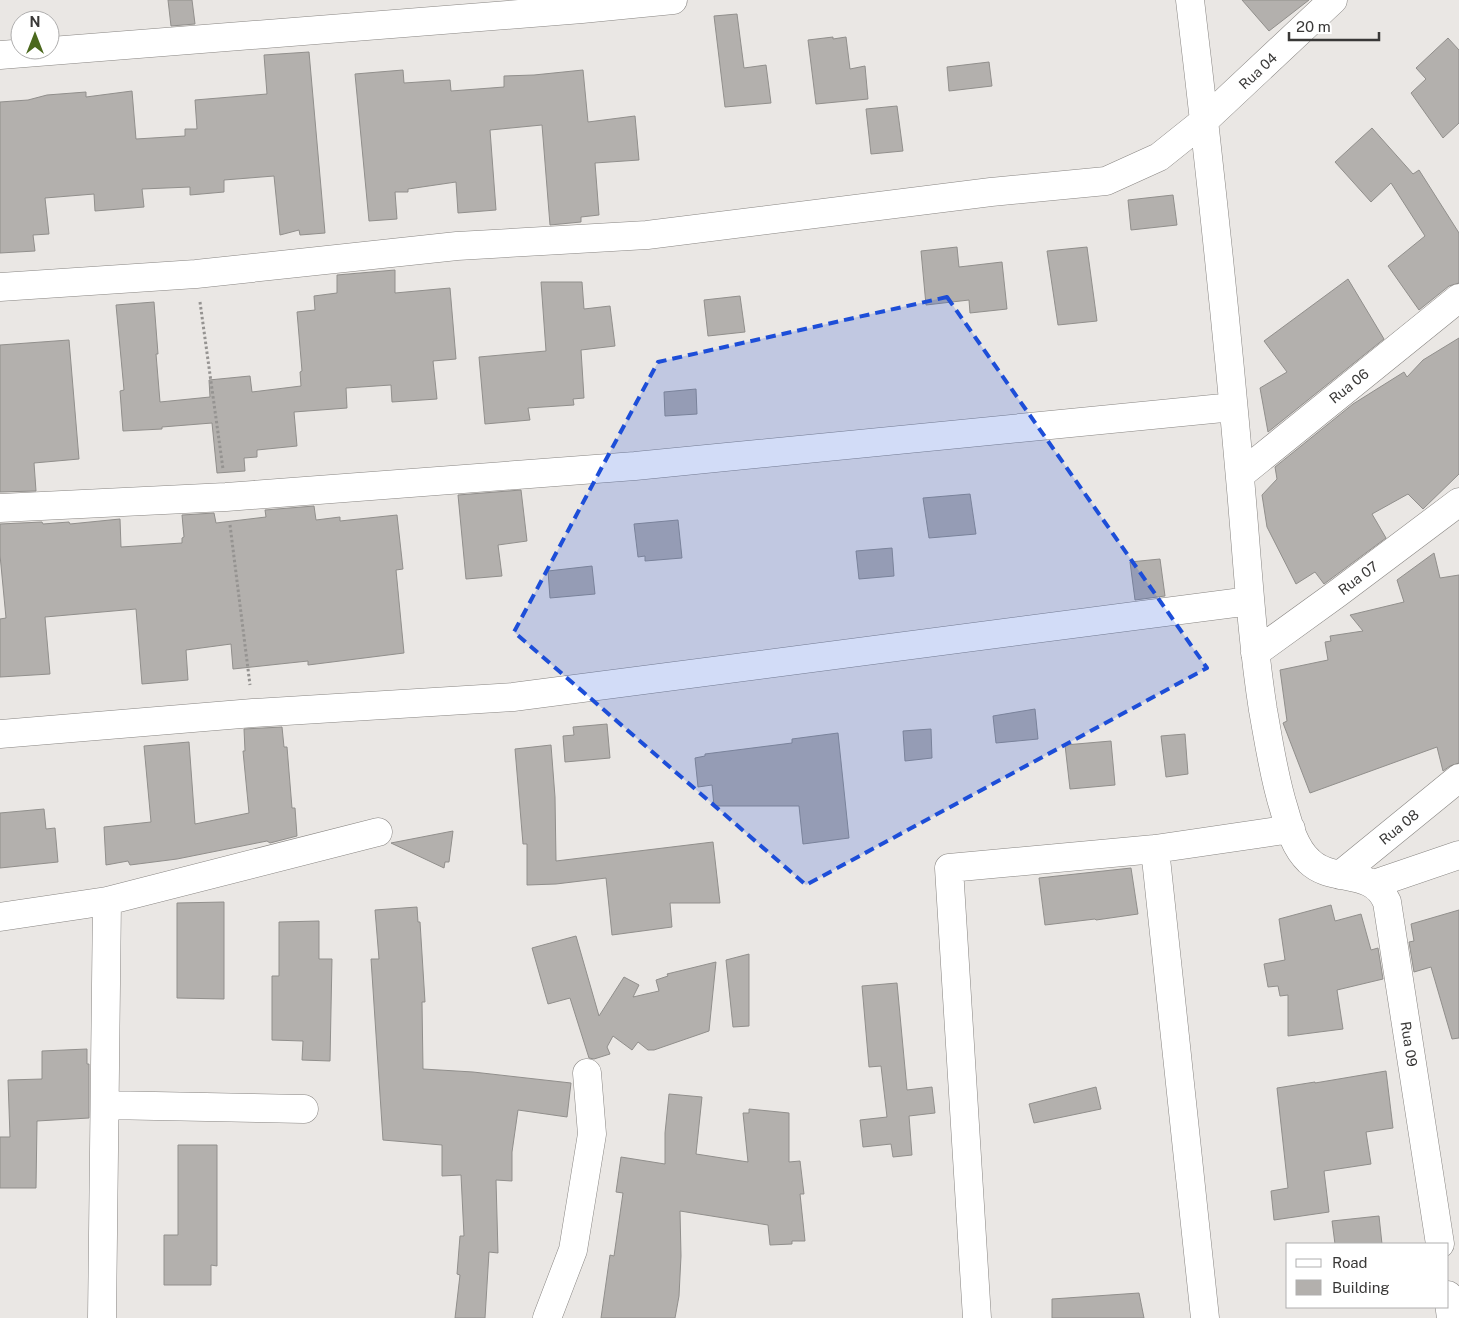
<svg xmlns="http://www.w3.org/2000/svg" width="1459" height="1318" viewBox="0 0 1459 1318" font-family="'Public Sans',sans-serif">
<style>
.building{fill:#b3b0ad;stroke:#918f8c}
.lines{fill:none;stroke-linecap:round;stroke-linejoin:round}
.minor-casing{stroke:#888582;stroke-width:29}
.path{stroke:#959391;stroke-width:3;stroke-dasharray:2.5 2.5;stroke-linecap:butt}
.minor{stroke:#fff;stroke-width:28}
.marked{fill:#1d4ed8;fill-opacity:0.2;stroke:#1d4ed8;stroke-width:4;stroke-dasharray:10 6;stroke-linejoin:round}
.labels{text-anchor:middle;stroke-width:4;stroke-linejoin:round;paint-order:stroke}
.street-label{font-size:14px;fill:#393837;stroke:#fff}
</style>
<rect width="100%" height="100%" fill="#eae7e4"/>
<path class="building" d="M168 0H192L195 24 171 26Z
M1242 0H1309L1269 31Z
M737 14 744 68 766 65 771 103 725 107 714 16Z
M833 37V39L846 37 850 69 865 66 868 99 816 104 808 40Z
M1448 38 1459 50V123L1443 138 1411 93 1426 79 1416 68Z
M309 52 325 233 300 235 299 230 280 235 274 176 224 180V192L190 195V187L142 189 144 207 95 211 94 194 45 198 49 234 33 235 35 251 0 253V102L28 100 47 95 86 92V97L132 91 136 139 185 136V129H197L195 100 267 94 264 55Z
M989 62 992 86 949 91 947 67Z
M403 70 404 83 450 80 451 91 504 87V76L534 75 583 70 588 122 635 116 639 160 595 163 599 215 581 217V222L550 225 542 125 490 130 496 210 458 213 456 182 408 189V192H395L397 219 369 221 355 74Z
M897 106 903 151 871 154 866 109Z
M1372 128 1413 174 1419 170 1459 233V283L1449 286 1419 310 1388 266 1425 236 1391 183 1371 202 1335 162Z
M1173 195 1177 225 1131 230 1128 200Z
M957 247 959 267 1002 262 1007 309 970 313 969 300 926 305 921 251Z
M1087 247 1097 321 1058 325 1047 251Z
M395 270V293L450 288 456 359 433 361 437 399 392 402 391 385 346 388 347 408 294 412 297 446 257 450V457L244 458 245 471 217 473 212 423 162 427V429L123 431 120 391 124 390 116 305 154 302 158 354H156L160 402 210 397 209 380 250 376 252 392 301 386 300 372 302 371 297 312 315 310 314 296 337 293V275Z
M1348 279 1384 339 1268 432 1260 388 1287 372 1264 341Z
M541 282H582L584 309 610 306 615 346 581 350 584 398 573 399 574 405 528 408 530 420 485 424 479 357 546 351Z
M740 296 745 332 708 336 704 300Z
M1459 338V474L1423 509 1408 494 1372 514 1386 538 1324 584 1315 572 1296 584 1267 527 1262 495 1277 479 1275 467 1353 404 1404 372 1407 377 1423 360Z
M69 340 79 459 34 463 36 491 0 492V345Z
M696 389 697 414 665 416 664 392Z
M521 490 527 541 498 545 502 576 466 579 458 495Z
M970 494 976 534 929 538 923 498Z
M314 506 316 520 340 517V521L397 515 403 569 396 570 404 653 308 665V661L233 669 231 644 186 650 188 680 142 684 136 609 45 617 50 674 0 677V619L6 618 0 555V524L42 522 43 524 69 522 70 524 120 519 121 547 182 543V538L184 537 182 515 214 513 216 523 266 517 265 510Z
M678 520 682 558 645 561V556L638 557 634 524Z
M892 548 894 576 859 579 856 551Z
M1434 553 1440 578 1459 575V763L1450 766 1443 771 1437 747 1310 793 1283 723 1287 721 1280 670 1328 660 1325 642 1331 641 1330 636 1363 631 1350 615 1404 602 1397 580Z
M1160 559 1165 596 1135 600 1130 562Z
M592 566 595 594 550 598 548 571Z
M1035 709 1038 739 996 743 993 716Z
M607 724 610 758 565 762 563 736 574 735 573 727Z
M282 727 284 747H287L292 808H295L297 836 270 843 267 841 177 859 130 865 128 861 106 865 104 827 151 822 144 746 189 742 195 824 249 813 243 751H245L244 729Z
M931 729 932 758 905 761 903 731Z
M838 733 849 838 803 844 799 806H714L712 785 698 787 695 758 705 756V754L792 743V739Z
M1185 734 1188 774 1166 777 1161 736Z
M1111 741 1115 785 1070 789 1065 745Z
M551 745 555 797 556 861 713 842 720 903H670L672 927 612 935 606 878 556 884 527 885V844H523L515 749Z
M44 809 46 829 55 828 58 862 0 868V813Z
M453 831 449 862H445L444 868 391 843Z
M1131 868 1138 914 1096 920 1095 919 1045 925 1039 878Z
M224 902V999L177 998V903Z
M1331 905 1335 921 1361 914 1371 950 1378 948 1383 979 1337 990 1343 1029 1288 1036V995L1280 996 1278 986 1268 987 1264 964 1285 960 1279 919Z
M417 907 418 922H420L425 1002H422L423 1069 473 1072 571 1083 567 1117 518 1110 512 1152V1181L496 1180 498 1253 489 1252 485 1318H455L460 1275 457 1274 460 1236H464L461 1175 442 1176V1145L383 1140 371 959H379L375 910Z
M1459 910V1038L1452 1039 1431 967 1414 972 1409 942 1414 941 1411 924Z
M319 921V959H332L330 1061 302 1060 303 1041 272 1040V976H279V922Z
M576 936 599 1016 624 977 639 985 633 997 659 991 656 980 668 976 667 974 716 962 709 1031 654 1050H648L638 1042 632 1050 613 1036 607 1047 610 1054 594 1059 589 1058 570 998 548 1004 532 948Z
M749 954V1026L733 1027 726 960Z
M897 983 907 1090 932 1087 935 1113 909 1116 912 1155 893 1157 891 1144 863 1147 860 1120 887 1117 881 1066 869 1067 862 986Z
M87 1049V1064H89V1118L37 1121 36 1188H0V1137H10L8 1080 42 1079V1051Z
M1386 1071 1393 1128 1366 1132 1371 1164 1324 1171 1329 1212 1274 1220 1271 1191 1288 1188 1277 1088 1315 1082V1083Z
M1096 1087 1101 1109 1034 1123 1029 1104Z
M669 1094 702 1097 696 1154 748 1162 743 1113H749V1109L789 1113V1162L800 1161 804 1194H800L805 1241H792V1244L770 1245 768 1225 680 1211 681 1256 679 1296 675 1318H601L610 1255 614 1256 623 1193 616 1192 621 1157 665 1164V1133Z
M178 1145H217V1266L211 1265V1285H164V1235H178Z
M1379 1216 1382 1244H1335L1332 1221Z
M1139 1293 1144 1318H1052V1299Z"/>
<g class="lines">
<defs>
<path id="minor" d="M1190 0C1209 159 1226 318 1240 478 1247 555 1251 633 1263 710 1269 743 1274 778 1284 809 1289 827 1295 848 1309 861 1332 884 1373 867 1387 902L1440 1244
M0 55 582 9 673 0
M0 287 196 274 457 246 647 235 991 192 1106 181 1159 157 1204 121 1333 0
M1240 475 1459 298
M0 508 226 497 635 466 1233 407
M1255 653 1338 593 1459 502
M0 734 253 713 513 697 1250 601
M1155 849 1205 1318
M1340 875 1459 778
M1374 884 1459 855
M0 917 107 901 378 832
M105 1105 304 1109
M1448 1295 1451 1318
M102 1318 107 901
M547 1318 573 1250 592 1134 587 1073
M977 1318 949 868 1155 849 1291 829"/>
</defs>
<use href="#minor" class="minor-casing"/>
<path class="path" d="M200 302 223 469
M230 525 250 685"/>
<use href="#minor" class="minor"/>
</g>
<path class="marked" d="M947 297 1207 668 806 885 514 632 658 362Z"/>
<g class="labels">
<g class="street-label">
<text transform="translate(1258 71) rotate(-43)" y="5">Rua 04</text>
<text transform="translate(1349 386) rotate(-39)" y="5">Rua 06</text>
<text transform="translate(1358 578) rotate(-37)" y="5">Rua 07</text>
<text transform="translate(1399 827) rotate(-39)" y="5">Rua 08</text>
<text transform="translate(1409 1044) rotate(81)" y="5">Rua 09</text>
</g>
</g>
<rect x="1286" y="1243" width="162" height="65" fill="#ffffff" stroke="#b0afaf"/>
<rect x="1296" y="1259" width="25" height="8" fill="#ffffff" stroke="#b0afaf"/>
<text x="1332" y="1268" font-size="15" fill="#393837">Road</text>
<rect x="1296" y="1280" width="25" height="15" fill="#b3b0ad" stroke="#b0afaf"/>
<text x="1332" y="1293" font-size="15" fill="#393837">Building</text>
<g transform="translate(35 35)"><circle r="24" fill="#ffffff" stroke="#b0afaf"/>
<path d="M0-4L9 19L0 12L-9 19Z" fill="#4b681d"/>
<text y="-8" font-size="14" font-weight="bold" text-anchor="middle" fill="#393837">N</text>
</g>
<path d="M1289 32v8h90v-8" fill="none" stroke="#393837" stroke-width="2.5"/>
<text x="1296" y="32" font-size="15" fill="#393837" stroke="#ffffff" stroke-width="4" paint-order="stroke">20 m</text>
</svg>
